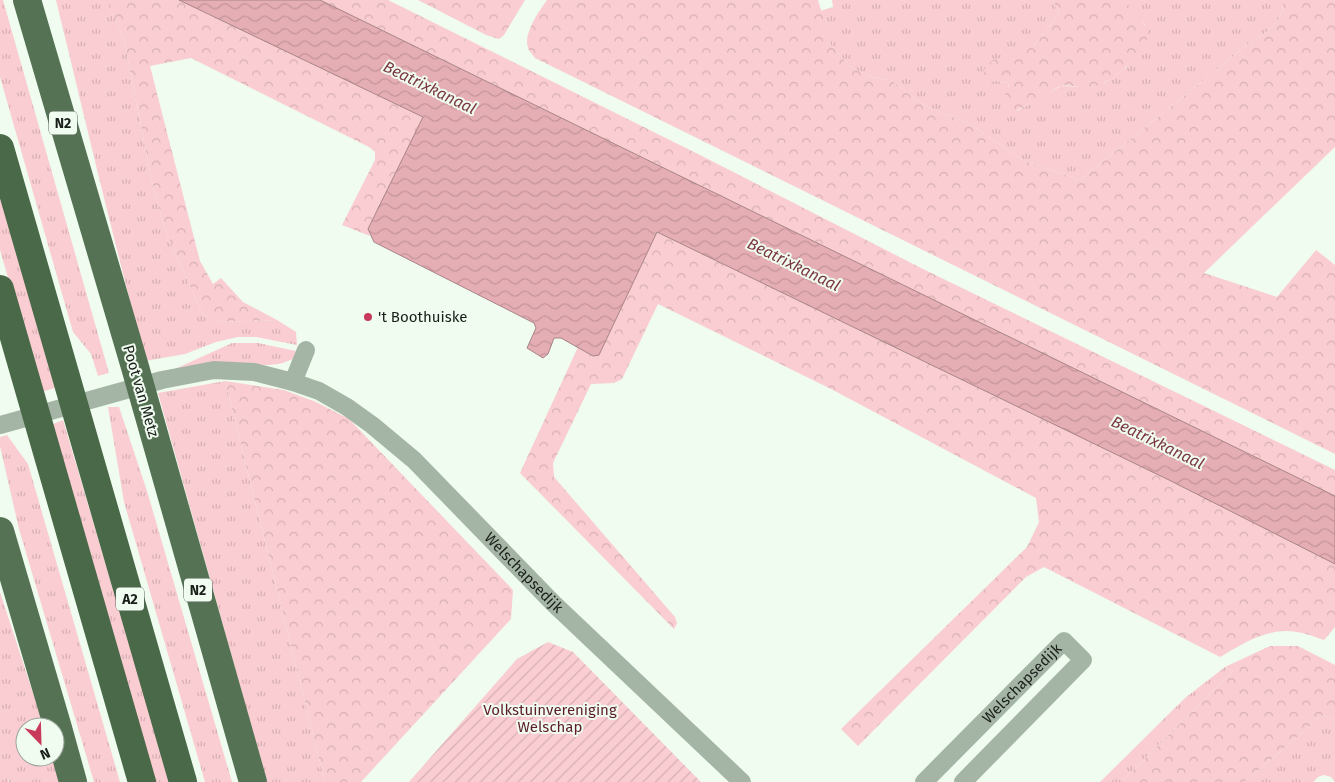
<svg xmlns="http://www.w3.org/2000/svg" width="1335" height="782" viewBox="0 0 1335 782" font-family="'Fira Sans',sans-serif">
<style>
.grass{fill:url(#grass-tufts)}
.forest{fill:url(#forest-crowns)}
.garden{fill:url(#garden-furrows)}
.water{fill:url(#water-waves);stroke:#a88386}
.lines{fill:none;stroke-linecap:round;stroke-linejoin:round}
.minor{stroke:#a5b5a5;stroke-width:18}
.trunk{stroke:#557354;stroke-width:28}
.motorway{stroke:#496948;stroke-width:28}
.poi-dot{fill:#c8395b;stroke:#effcef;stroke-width:2}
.labels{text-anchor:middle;stroke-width:4;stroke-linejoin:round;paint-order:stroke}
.shield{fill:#effcef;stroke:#5a615a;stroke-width:1}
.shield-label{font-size:14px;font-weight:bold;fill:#1a1e1a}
.poi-label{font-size:15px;fill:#1a1e1a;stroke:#effcef;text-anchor:start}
.street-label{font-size:15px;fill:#1a1e1a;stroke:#effcef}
.park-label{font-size:15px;fill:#5d1d2a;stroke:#effcef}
.water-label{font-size:16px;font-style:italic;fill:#7b3743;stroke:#effcef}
</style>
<defs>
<pattern id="grass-tufts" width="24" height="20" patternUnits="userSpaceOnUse" patternTransform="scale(1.25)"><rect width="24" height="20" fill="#facdd2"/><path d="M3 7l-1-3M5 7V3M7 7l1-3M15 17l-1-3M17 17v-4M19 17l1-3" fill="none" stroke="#d6b0b4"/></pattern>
<pattern id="forest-crowns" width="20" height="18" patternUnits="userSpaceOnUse" patternTransform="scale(1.25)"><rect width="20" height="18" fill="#facdd2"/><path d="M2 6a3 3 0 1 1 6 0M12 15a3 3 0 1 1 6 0" fill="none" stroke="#d6b0b4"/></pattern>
<pattern id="garden-furrows" width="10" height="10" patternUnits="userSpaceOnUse" patternTransform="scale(1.25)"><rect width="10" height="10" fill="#facdd2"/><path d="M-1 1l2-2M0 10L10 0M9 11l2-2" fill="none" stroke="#d6b0b4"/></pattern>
<pattern id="water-waves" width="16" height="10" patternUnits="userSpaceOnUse" patternTransform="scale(1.25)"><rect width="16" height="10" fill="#e5aeb4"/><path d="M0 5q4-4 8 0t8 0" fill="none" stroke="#c4959a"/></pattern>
</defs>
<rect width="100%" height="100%" fill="#effcef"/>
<path class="grass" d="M0 0H3L109 373 98 376 91 354 73 332 0 77Z
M56 0H109V8L116 20 124 40 153 187 166 232 202 313 214 322 277 320 296 332 297 345 256 337H238L216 342 185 354 145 361 100 182Z
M832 0H1053L1059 14 1033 46 1018 52 997 81 1009 83 1008 88 1017 111 1061 86 1092 87 1106 82 1127 67 1145 25 1133 12 1125 0H1283C1284 22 1269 31 1252 41L1080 180 1022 160 970 124 923 105 891 80 875 78 850 67 831 45 820 11 833 7Z
M0 195 55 388 41 392 0 250Z
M232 343H258L296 351 293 359C269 370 258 362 234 363 214 364 194 367 175 369Z
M225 381 325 782H267L158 393Z
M108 407H119L147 491 232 782H205L124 502Z
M63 420 170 782H155L51 425Z
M7 435 28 464 120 782H94L19 529 0 446V437Z
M0 592 44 727H25V757H53L60 782H9L8 779V782H0Z
M1225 667 1233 671 1121 782H1100L1185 698Z
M1323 715 1335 721V782L1331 777 1324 775 1318 777 1313 782H1245Z"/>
<path class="forest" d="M109 0H179L423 117 368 229 370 236 342 225 375 160V152L369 147 191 58 150 66 200 261 213 284 221 278 243 302 277 320 214 322 202 313 166 232 153 187 124 40 116 20 109 8Z
M320 0H388L704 157 923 269 1335 470V496Z
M418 0H525L504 35 499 39 486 35Z
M547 0H818L831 45 850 67 875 78 891 80 923 105 970 124 1022 160 1080 180 1252 41C1269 31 1284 22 1283 0H1335V147L1204 273 1277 297 1316 250 1335 265V454L535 58C533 55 529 51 528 48 523 34 539 11 547 0Z
M1053 0H1125C1131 9 1148 25 1148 34 1148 53 1109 85 1092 87 1082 89 1071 84 1061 86 1057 87 1052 91 1048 94 1035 101 1022 109 1007 114 995 98 1008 98 1009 83L997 81 988 84 983 71 991 61 1033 46 1059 14Z
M657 232 1169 480 1335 564V627L1324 640C1315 637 1306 633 1297 632 1269 627 1243 643 1220 657L1044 567 1026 577 858 746 841 729 1027 547 1039 522 1036 498 833 390 658 304 622 379 614 383 591 384 553 463 554 477 675 617 677 623 674 629 520 473 578 347 593 356 599 355Z
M225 381 284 390 316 402 349 419 513 590 511 619 361 782H325Z
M1270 646H1298L1335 665V721L1323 715 1245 782H1121L1233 671 1225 667Z"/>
<path class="garden" d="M548 642 573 652 701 782H409L517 659Z"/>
<path class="water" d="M179 0H320L1335 496V564L1169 480 657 232 599 355 593 356 561 338H554L548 354 543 358 527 348 536 328 534 323 374 242 368 229 423 117Z"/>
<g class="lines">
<g class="minor">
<path d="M293 382 306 350"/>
<path id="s1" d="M0 425 162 380 214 370 254 372 293 382 319 391 347 407 372 425 414 460 553 603 742 782"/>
<path id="s2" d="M924 782 1064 641 1083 660 963 782"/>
</g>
<path class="trunk" d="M27 0 135 367 253 782
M0 531 58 728 73 782"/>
<path class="motorway" d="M0 148 183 782
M0 289 142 782"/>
</g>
<circle class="poi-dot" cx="368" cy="317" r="5"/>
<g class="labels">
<g class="shield">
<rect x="49" y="111.5" width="28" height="23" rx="4"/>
<rect x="184" y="578.5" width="28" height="23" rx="4"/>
<rect x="116" y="587.5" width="28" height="23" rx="4"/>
</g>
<g class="shield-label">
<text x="63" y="128">N2</text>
<text x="198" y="595">N2</text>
<text x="130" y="604">A2</text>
</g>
<g class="poi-label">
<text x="378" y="322">'t Boothuiske</text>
</g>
<g class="street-label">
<text transform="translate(141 391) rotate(74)" y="5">Poot van Metz</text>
<text dy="5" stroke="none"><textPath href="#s1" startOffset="604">Welschapsedijk</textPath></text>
<text dy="5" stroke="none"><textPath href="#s2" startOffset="139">Welschapsedijk</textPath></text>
</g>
<g class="park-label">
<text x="550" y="715">Volkstuinvereniging<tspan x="550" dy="17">Welschap</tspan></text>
</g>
<g class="water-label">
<text transform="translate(430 87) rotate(26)" y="6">Beatrixkanaal</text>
<text transform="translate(794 264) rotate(26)" y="6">Beatrixkanaal</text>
<text transform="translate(1158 442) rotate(26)" y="6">Beatrixkanaal</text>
</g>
</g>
<g transform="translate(40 742) rotate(157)"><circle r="24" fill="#effcef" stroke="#9aa39a"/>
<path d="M0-4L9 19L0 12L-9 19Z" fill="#c8395b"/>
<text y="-8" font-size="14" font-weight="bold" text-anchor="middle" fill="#1a1e1a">N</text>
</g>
</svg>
